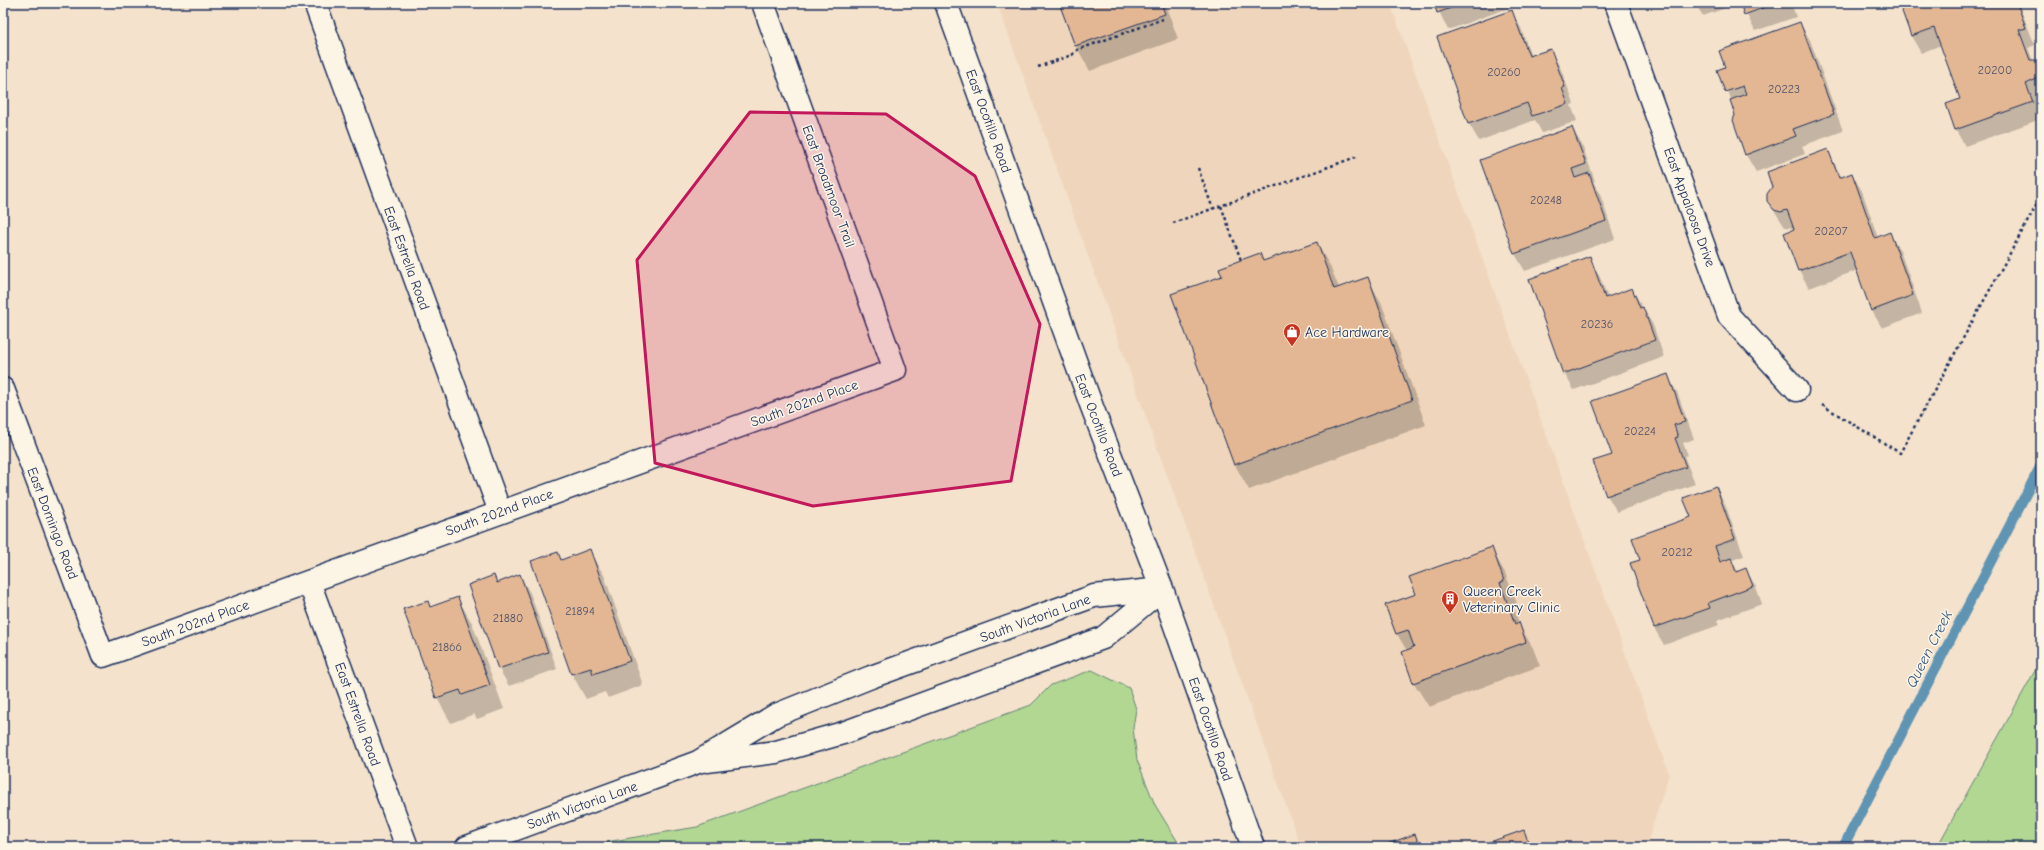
<svg xmlns="http://www.w3.org/2000/svg" width="2044" height="850" viewBox="0 0 2044 850" font-family="'Comic Neue',sans-serif">
<style>
.built{fill:#efd5bb}
.green{fill:#b1d792;stroke:#668378}
.shadow{fill:#0003}
.lines{fill:none;stroke-linecap:round;stroke-linejoin:round}
.stream{stroke:#5e94b3;stroke-width:10}
.building{fill:#e3b793;stroke:#1b2f5e}
.street-casing{stroke:#1b2f5e;stroke-width:25}
.secondary-casing{stroke:#1b2f5e;stroke-width:25}
.path{stroke:#1b2f5e;stroke-width:2.5;stroke-dasharray:3 3;stroke-linecap:butt}
.street{stroke:#fcf5e5;stroke-width:22}
.secondary{stroke:#fcf5e5;stroke-width:22}
.marked{fill:#c2185b;fill-opacity:0.2;stroke:#c2185b;stroke-width:3;stroke-linejoin:round}
.labels{text-anchor:middle;stroke-width:3;stroke-linejoin:round;paint-order:stroke}
.number-label{font-size:12px;fill:#4d516b}
.street-label{font-size:14px;fill:#1b2f5e;stroke:#fcf5e5}
.poi-label{font-size:14px;fill:#1b2f5e;stroke:#fcf5e5;text-anchor:start}
.water-label{font-size:15px;font-style:italic;fill:#375982;stroke:#fcf5e5}
</style>
<rect width="100%" height="100%" fill="#f4e2cc"/>
<filter id="ink" filterUnits="userSpaceOnUse"><feTurbulence type="fractalNoise" baseFrequency=".025" numOctaves="2"/><feDisplacementMap in="SourceGraphic" scale="8" xChannelSelector="R" yChannelSelector="G"/><feConvolveMatrix kernelMatrix="1 2 1 2 8 2 1 2 1" color-interpolation-filters="sRGB"/></filter>
<g filter="url(#ink)">
<path class="built" d="M997 3H1390L1669 774 1646 847H1301Z"/>
<path class="green" d="M2041 660V847H1937Z
M1092 670 1129 688 1136 709 1133 728 1137 760 1155 805 1181 847H595L612 841 697 827 1031 705 1051 685Z"/>
<path class="shadow" d="M1060 3H1165L1178 39 1090 71 1076 46Z
M1435 3H1522L1448 30Z
M1695 3H1740L1703 16Z
M1741 3H1791L1796 17 1755 31Z
M1900 3H1976L1977 6 1985 3H2018L2035 45 2028 48 2033 61 2041 66V98L2036 101 2041 119 1965 146 1955 129 1961 99 1941 45 1921 53 1911 36Z
M1511 11 1521 28 1531 56 1550 50 1560 67 1574 104 1571 105 1577 121 1542 133 1535 120 1479 141 1469 124 1438 38Z
M1800 23 1810 40 1843 131 1802 146 1805 154 1756 172 1746 155 1732 101 1719 70 1726 68Z
M1572 128 1582 145 1595 181 1593 182 1599 191 1615 239 1525 271 1515 254 1481 160Z
M1828 151 1842 178 1852 174 1862 191 1878 238 1890 234 1900 251 1922 313 1882 328 1872 311 1858 270 1809 288 1799 270 1794 228 1785 227 1768 201Z
M1317 243 1331 268 1339 288 1367 278 1381 302 1426 425 1249 490 1235 465 1173 295 1223 277 1259 254 1264 262Z
M1589 258 1599 275 1608 298 1632 289 1653 325 1664 357 1574 390 1564 373Z
M1667 375 1677 392 1694 439 1683 443 1688 455 1684 456 1695 484 1617 512 1607 495 1613 455Z
M1715 487 1725 504 1744 556 1732 560 1738 572 1746 570 1756 587 1762 604 1717 620 1719 625 1664 645 1654 628 1631 564 1642 560 1692 518Z
M1491 548 1505 573 1518 606 1514 608 1520 626 1533 648 1540 666 1429 707 1414 683 1403 652 1407 651 1397 634 1386 606 1417 595Z
M589 551 604 575 643 685 608 698 605 692 586 699 572 674 532 562 557 553 562 561Z
M520 575 530 593 557 669 509 686 499 669 469 585 494 577 498 583Z
M458 599 472 623 504 709 477 719 474 714 451 723 437 698 404 610 427 602 431 608Z
M1524 831 1533 847H1479Z
M1415 835 1422 847H1382Z"/>
<g class="lines">
<path class="stream" d="M1843 847 2041 465"/>
</g>
<path class="building" d="M1059 3H1161L1165 14 1075 46Z
M1434 3H1465L1437 13Z
M1740 3H1776L1744 15Z
M1899 3H1974L1975 6 1982 3H2017L2026 28 2019 30 2030 60H2035L2041 64V77L2026 84 2033 102 1955 130 1946 104 1960 99 1934 28 1911 36Z
M1512 10 1529 56 1551 49 1565 87 1562 88 1568 104 1532 116 1527 103 1468 124 1437 37Z
M1800 22 1834 114 1793 129 1796 136 1745 155 1733 120 1735 115 1730 100 1746 94 1743 86 1725 92 1717 70 1725 67 1719 51Z
M1572 127 1586 164 1572 169 1575 178 1589 173 1606 221 1514 254 1480 160Z
M1828 149 1839 178 1852 173 1875 238 1890 232 1913 295 1871 311 1850 252 1798 271 1784 233 1794 229 1787 210 1781 212 1774 210 1767 201V194L1772 187 1767 172Z
M1317 242 1334 289 1368 277 1412 400 1234 465 1171 294 1222 276 1219 268 1260 253 1263 261Z
M1590 256 1605 298 1632 288 1640 308 1643 307 1655 340 1563 374 1529 279Z
M1668 374 1685 422 1674 425 1678 437 1675 438 1686 467 1606 496 1593 461 1612 455 1592 401Z
M1716 486 1735 539 1715 546 1720 562 1731 558 1736 572 1746 568 1753 586 1708 603 1710 608 1654 628 1630 563 1640 560 1632 538 1691 517 1683 498Z
M1492 547 1504 581 1500 583 1515 624 1519 622 1526 642 1413 683 1402 652 1414 647 1408 630 1396 634 1385 605 1416 594 1409 577Z
M590 549 630 661 593 674 591 668 571 674 531 561 558 552 561 560Z
M520 574 548 652 498 669 468 585 494 575 497 583Z
M458 597 490 685 462 695 460 690 436 698 403 609 428 601 430 607Z
M1524 830 1530 847H1476Z
M1415 834 1420 847H1379Z"/>
<g class="lines">
<defs>
<path id="street" d="M315 3 500 512
M1616 3 1729 316 1797 390
M3 389 103 656 895 370 763 3
M309 582 407 847"/>
<path id="secondary" d="M946 3 1092 407 1162 589 1253 847
M707 761 776 752 843 733 1103 638 1162 589
M467 847 698 762 776 715 871 677 1094 596 1162 589"/>
</defs>
<use href="#street" class="street-casing"/>
<use href="#secondary" class="secondary-casing"/>
<path class="path" d="M1038 67 1072 55 1077 50 1163 19
M1198 168 1213 209
M1221 206 1241 260
M1173 223 1356 157
M1822 405 1900 453 2041 197"/>
<use href="#street" class="street"/>
<use href="#secondary" class="secondary"/>
</g>
</g>
<path class="marked" d="M750 112 886 114 975 176 1040 324 1011 481 813 506 655 463 637 260Z"/>
<defs>
<symbol id="shop-pin" viewBox="-11 -11 22 30"><path d="M0 17L-7.5 6A9.5 9.5 0 1 1 7.5 6Z" fill="#c8321e" stroke="#fcf5e5"/><path d="M-5-2.5h2.3a2.7 3.5 0 0 1 5.4 0H5L5.5 6h-11ZM-1.5-2.5h3a1.5 2.3 0 0 0-3 0Z" fill="#fff"/></symbol>
<symbol id="building-pin" viewBox="-11 -11 22 30"><path d="M0 17L-7.5 6A9.5 9.5 0 1 1 7.5 6Z" fill="#c8321e" stroke="#fcf5e5"/><path d="M-4-6H4V6H1V3H-1V6H-4ZM-2.5-4.3h1.7v1.8h-1.7ZM.8-4.3h1.7v1.8H.8ZM-2.5-1h1.7V.8h-1.7ZM.8-1h1.7V.8H.8Z" fill="#fff"/></symbol>
</defs>
<g fill-rule="evenodd">
<use href="#shop-pin" x="1282" y="322" width="20" height="27"/>
<use href="#building-pin" x="1440" y="589" width="20" height="27"/>
</g>
<g class="labels">
<g class="number-label">
<text x="1995" y="74">20200</text>
<text x="1504" y="76">20260</text>
<text x="1784" y="93">20223</text>
<text x="1546" y="204">20248</text>
<text x="1831" y="235">20207</text>
<text x="1597" y="328">20236</text>
<text x="1640" y="435">20224</text>
<text x="1677" y="556">20212</text>
<text x="580" y="615">21894</text>
<text x="508" y="622">21880</text>
<text x="447" y="651">21866</text>
</g>
<g class="street-label">
<text transform="translate(989 121) rotate(70)" y="5">East Ocotillo Road</text>
<text transform="translate(829 186) rotate(70)" y="5">East Broadmoor Trail</text>
<text transform="translate(1690 207) rotate(70)" y="5">East Appaloosa Drive</text>
<text transform="translate(407 258) rotate(70)" y="5">East Estrella Road</text>
<text transform="translate(804 403) rotate(-20)" y="5">South 202nd Place</text>
<text transform="translate(1099 425) rotate(69)" y="5">East Ocotillo Road</text>
<text transform="translate(499 512) rotate(-20)" y="5">South 202nd Place</text>
<text transform="translate(53 523) rotate(69)" y="5">East Domingo Road</text>
<text transform="translate(1035 618) rotate(-20)" y="5">South Victoria Lane</text>
<text transform="translate(195 623) rotate(-20)" y="5">South 202nd Place</text>
<text transform="translate(358 714) rotate(70)" y="5">East Estrella Road</text>
<text transform="translate(1211 729) rotate(71)" y="5">East Ocotillo Road</text>
<text transform="translate(582 805) rotate(-20)" y="5">South Victoria Lane</text>
</g>
<g class="poi-label">
<text x="1305" y="337">Ace Hardware</text>
<text x="1463" y="596">Queen Creek<tspan x="1463" dy="16">Veterinary Clinic</tspan></text>
</g>
<g class="water-label">
<text transform="translate(1929 649) rotate(-63)" y="5">Queen Creek</text>
</g>
</g>
<rect width="2044" height="850" fill="none" stroke="#fcf5e5" stroke-width="16"/>
<rect x="8" y="8" width="2028" height="834" fill="none" stroke="#1b2f5e" stroke-width="1.5" filter="url(#ink)"/>
</svg>
